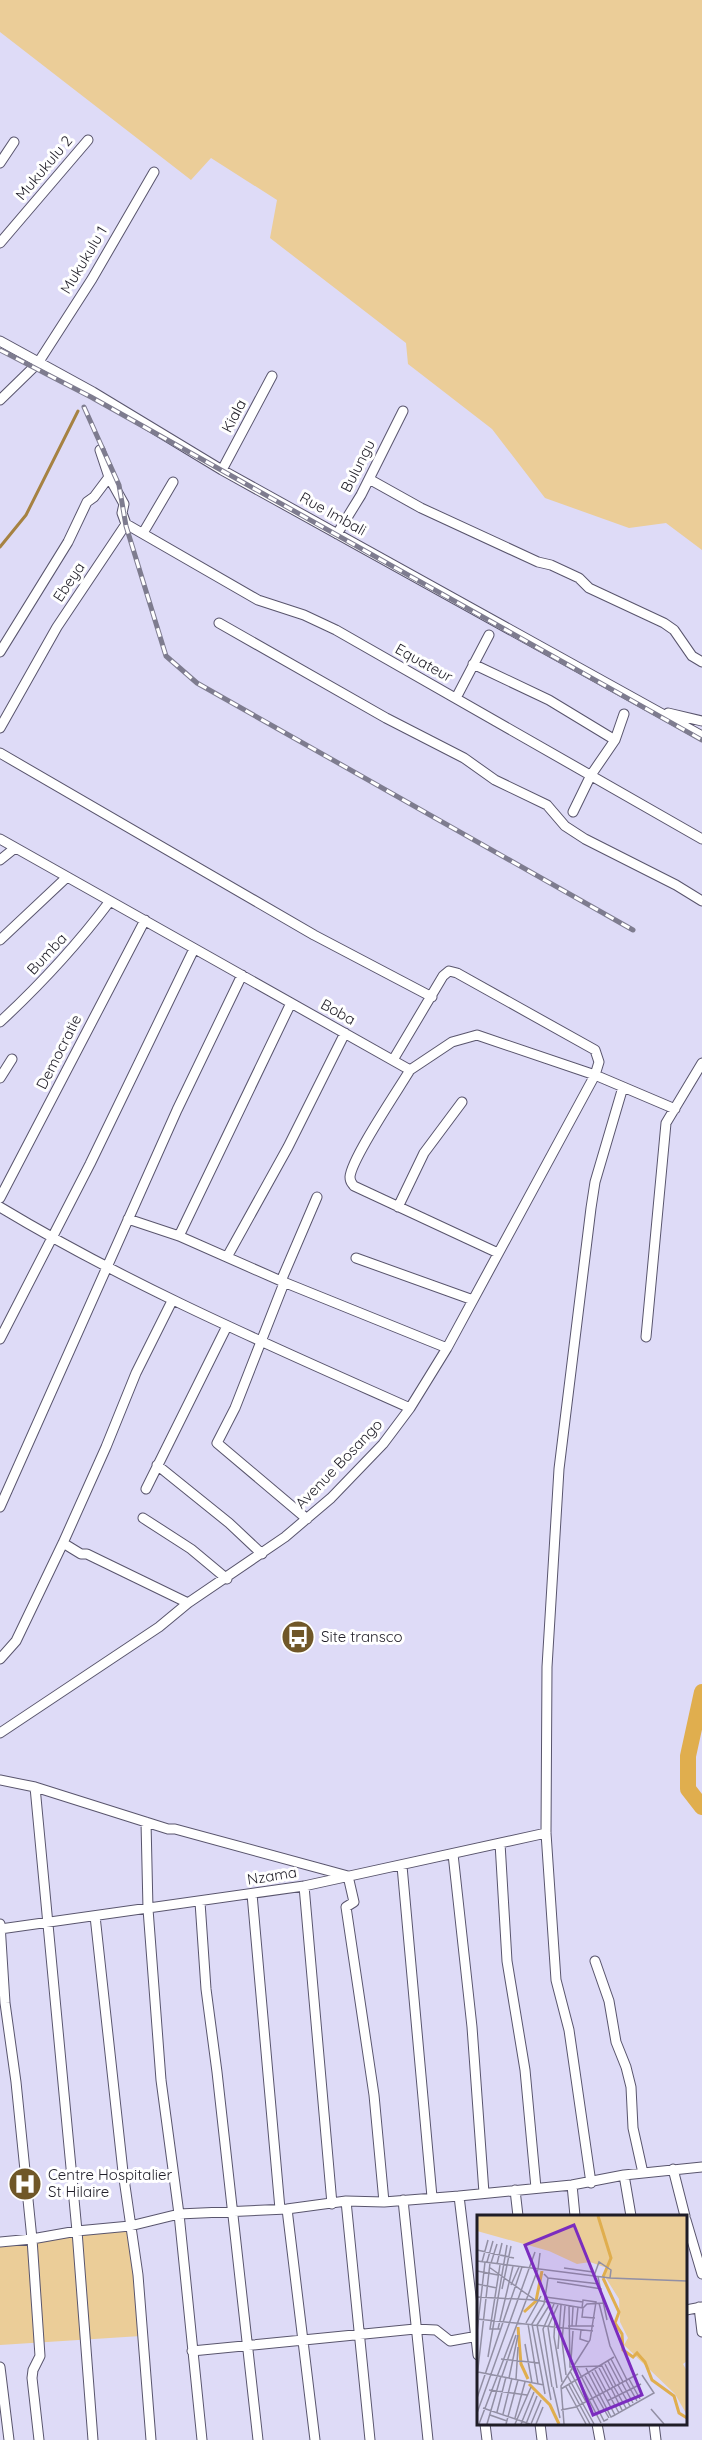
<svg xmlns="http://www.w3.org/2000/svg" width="702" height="2440" viewBox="0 0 702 2440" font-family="Quicksand,sans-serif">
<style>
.green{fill:#ebcd98}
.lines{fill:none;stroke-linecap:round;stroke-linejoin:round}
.stream{stroke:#a68242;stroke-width:3}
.river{stroke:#e0ae4e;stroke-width:16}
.street-casing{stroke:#59556d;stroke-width:11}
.street{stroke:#fff;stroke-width:9}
.rail-casing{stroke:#7e7c8f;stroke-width:5}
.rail{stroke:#fff;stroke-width:3;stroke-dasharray:9;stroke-linecap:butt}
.labels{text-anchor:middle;stroke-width:6;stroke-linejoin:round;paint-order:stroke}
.street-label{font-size:15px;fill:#1f1d27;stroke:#fff}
.poi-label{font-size:15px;fill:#1f1d27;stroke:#fff;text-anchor:start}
.inset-river{fill:none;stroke:#e0ae4e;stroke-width:3}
.inset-road{fill:none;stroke:#928fa4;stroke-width:1.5}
.view{fill:#7b2cbf;fill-opacity:0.15;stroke:#7b2cbf;stroke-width:3}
.inset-edge{fill:none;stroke:#1f1d27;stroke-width:3}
</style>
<rect width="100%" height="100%" fill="#dedbf7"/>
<path class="green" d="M0 0H702V550L666 523 629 528 545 498 492 429 408 364 406 343 270 238 277 200 211 158 191 180 0 32Z
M129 2230 141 2336 0 2345V2238Z"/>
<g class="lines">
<path class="stream" d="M0 547 26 515 78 411"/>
<path class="river" d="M702 1692 688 1756V1789L702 1807"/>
<defs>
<path id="street" d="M0 163 14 142
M0 243 88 140
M0 341 93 392 222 470 702 736
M0 400 38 363 92 279 154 172
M222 470 272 376
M369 479 421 508 538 562 551 565 579 578 589 588 664 623 674 630 692 656 702 662
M126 524 258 600 304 615 336 630 702 839
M143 533 173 482
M337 534 361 495 403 411
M219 623 386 718 464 758 495 780 547 805 565 826 585 839 676 885 702 901
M0 652 68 542 87 502 94 497 109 477
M473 664 549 700 615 740
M456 698 489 635
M668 713 702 721
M0 728 57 627 126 524 122 513 124 504 109 477 100 450
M0 753 314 935 432 997
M573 812 591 775 615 740 624 714
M0 839 410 1070 452 1042 477 1035 595 1075 675 1109
M0 860 15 848
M0 940 67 877
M0 1022C41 984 77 945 110 901
M410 1070C398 1090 351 1159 350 1177 350 1182 351 1182 354 1186L498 1253
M0 1078 12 1059
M0 1198 145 920
M0 1207C131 1286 271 1346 410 1408
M398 1207 424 1153 462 1102
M128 1219 179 1236 281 1281 447 1348
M179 1236 291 1003
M227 1257 288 1147 345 1033
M356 1258 473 1300
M281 1281 317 1197
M284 1283 235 1408 217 1443 307 1519
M646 1337 666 1123 702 1063
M0 1339 90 1164 194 949
M157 1465 229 1523 262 1554
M146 1489 227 1326
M0 1507 177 1110 242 975
M143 1518 191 1549 227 1579
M63 1543 81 1554H87L188 1603
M0 1659 16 1641 63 1543 106 1447 136 1373 172 1301
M0 1733 159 1627 188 1603 285 1537 331 1498 383 1444 410 1408 447 1348 595 1075 599 1062 595 1050 457 973 449 971 443 976 393 1060
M0 1780 35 1787 168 1829H175L348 1876 354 1902 346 1907 374 2095 384 2202
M35 1787 77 2231 93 2440
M146 1822 148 1909 161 2080 179 2214 202 2440
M500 1843 507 1961 525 2070 536 2188
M453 1854 472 2027 484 2193
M402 1866 432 2197
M304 1886 332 2204
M252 1894 280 2209
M200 1902 206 1989 217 2072 258 2440
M95 1916 123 2172 138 2275 151 2440
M0 1924 5 2003 16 2082 32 2239 40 2356 33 2370 32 2378 39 2440
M0 1929 304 1886 546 1833
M595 1961 609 2001 616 2042 626 2067 631 2087 633 2128 643 2173
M673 2169 685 2216
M624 2175 631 2216
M591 2183 569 2030 556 1980 546 1833 547 1667 559 1469 591 1208 595 1182 623 1087
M572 2185 575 2216
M515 2190 518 2216
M459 2196 478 2355
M403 2200 428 2440
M346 2201 370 2440
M287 2209 315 2440
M686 2220 702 2274
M0 2242 32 2239 77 2231 130 2226 179 2214 287 2209 346 2201 384 2202 459 2196 572 2185 624 2175 702 2167
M699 2307 702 2332
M686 2310 702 2307
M192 2351 415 2329 436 2330 450 2341 478 2336
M0 2367 9 2440
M485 2424 487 2440
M540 2424 542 2440
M597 2424 600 2440
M654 2424 656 2440"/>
</defs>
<use href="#street" class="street-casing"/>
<use href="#street" class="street"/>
<defs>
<path id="rail" d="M0 350 91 397 702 740
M84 407 119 485 126 526 166 656 197 683 633 930"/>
</defs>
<use href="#rail" class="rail-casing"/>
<use href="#rail" class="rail"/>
</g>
<defs>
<symbol id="bus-disc" viewBox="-11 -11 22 22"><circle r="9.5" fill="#705728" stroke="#fff"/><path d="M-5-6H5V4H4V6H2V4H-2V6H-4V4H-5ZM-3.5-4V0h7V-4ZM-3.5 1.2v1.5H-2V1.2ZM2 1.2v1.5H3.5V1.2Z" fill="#fff"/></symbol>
<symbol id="hospital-disc" viewBox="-11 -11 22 22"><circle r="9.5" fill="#705728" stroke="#fff"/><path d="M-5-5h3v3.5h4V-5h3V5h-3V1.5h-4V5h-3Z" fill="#fff"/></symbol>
</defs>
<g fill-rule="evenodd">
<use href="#bus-disc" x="279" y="1618" width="38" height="38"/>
<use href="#hospital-disc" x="6" y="2165" width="38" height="38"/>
</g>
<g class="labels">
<g class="street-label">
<text transform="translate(44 168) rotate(-50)" y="5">Mukukulu 2</text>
<text transform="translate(84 260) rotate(-59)" y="5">Mukukulu 1</text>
<text transform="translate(234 416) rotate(-62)" y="5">Kiala</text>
<text transform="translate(358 466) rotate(-63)" y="5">Bulungu</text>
<text transform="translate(333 514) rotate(29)" y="5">Rue Imbali</text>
<text transform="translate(69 582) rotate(-56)" y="5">Ebeya</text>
<text transform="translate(424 663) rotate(29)" y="5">Equateur</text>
<text transform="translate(47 954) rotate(-47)" y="5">Bumba</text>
<text transform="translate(338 1012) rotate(29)" y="5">Boba</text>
<text transform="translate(59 1052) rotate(-63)" y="5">Democratie</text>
<text transform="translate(339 1464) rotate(-46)" y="5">Avenue Bosango</text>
<text transform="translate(272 1876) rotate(-9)" y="5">Nzama</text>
</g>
<g class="poi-label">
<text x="321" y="1642">Site transco</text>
<text x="48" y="2180">Centre Hospitalier<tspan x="48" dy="17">St Hilaire</tspan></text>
</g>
</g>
<g transform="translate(477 2215)">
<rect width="210" height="210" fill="#dedbf7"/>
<path d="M0 1H210V146L206 149 210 156V200L198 179 147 130 151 123 143 107 142 84 127 60 130 53 113 47 100 49 72 36 0 16Z" fill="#ebcd98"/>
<path class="inset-river" d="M121 1 134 43 126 62M126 63 142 97 138 108 145 119 146 135 156 142 160 138 168 147 175 165 197 181 202 198 210 203M47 97 59 86 65 56M41 112 44 149 51 164M52 169 73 190 82 209"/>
<path class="inset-road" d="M0 35 37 43M0 46 133 63M5 47 11 25M10 47 16 26M14 48 20 29M20 49 25 28M23 50 13 114H24M12 52 58 85M87 53 116 57M0 56 21 60M67 59 71 63 67 89 55 109 68 179M117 61 122 47 134 55 133 63 210 66M121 62 130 105M71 63 123 69M80 67 125 74M0 69 20 73M34 70 42 52M25 74 34 31M0 82 58 85 106 93 110 89 126 88M68 82 106 87M122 88 133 131 150 165M73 89 60 110 74 185M88 91 85 126 89 160M92 91 93 152 125 151 136 172M106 93 105 102 118 103M78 103 77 122 85 167M0 104 116 116M49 108 64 81M51 109 61 169M91 111H117M95 111 96 92M99 111 101 92M21 114 36 51M104 115 103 124 112 127M0 117 8 47M48 129 55 168M81 134 84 90M11 142 30 30M24 144 62 148M134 144 146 167M94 145 96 116M131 146 143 169M128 149 139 171M100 153 127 206 131 204M109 153 134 202 138 200M122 153 133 174M96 154 124 208M118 155 129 176M93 156 109 187M1 157 67 170M115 157 138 200 177 178 165 160M90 160 117 209M25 161 39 120M108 161 132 203M0 162 13 48M32 163 41 120M39 164 41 132M152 164 163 184M149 166 160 186M145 168 156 188M92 170 113 209M141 170 153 191M75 172 66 114 77 89M76 172 83 203M89 172 109 209M137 172 149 193M80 173 71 112 81 90M134 173 145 195M84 174 137 142M12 175 50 180M130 176 142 198M0 183 45 52M130 186 164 169M6 193 53 209M174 194 187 209M84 195 99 192 161 159M20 197 29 162M0 198 58 37M26 199 35 163M13 200 30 206M38 203 48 167M2 209 61 54 63 38M10 209 24 161M29 209 41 165M38 209 54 172M44 209 57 177M49 209 60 181M54 209 64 185M59 209 66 192M87 209 84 171 113 125 119 87 106 85 105 93"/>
<path class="view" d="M97 10 165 180 116 200 48 30Z"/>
<rect width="210" height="210" class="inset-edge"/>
</g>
</svg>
